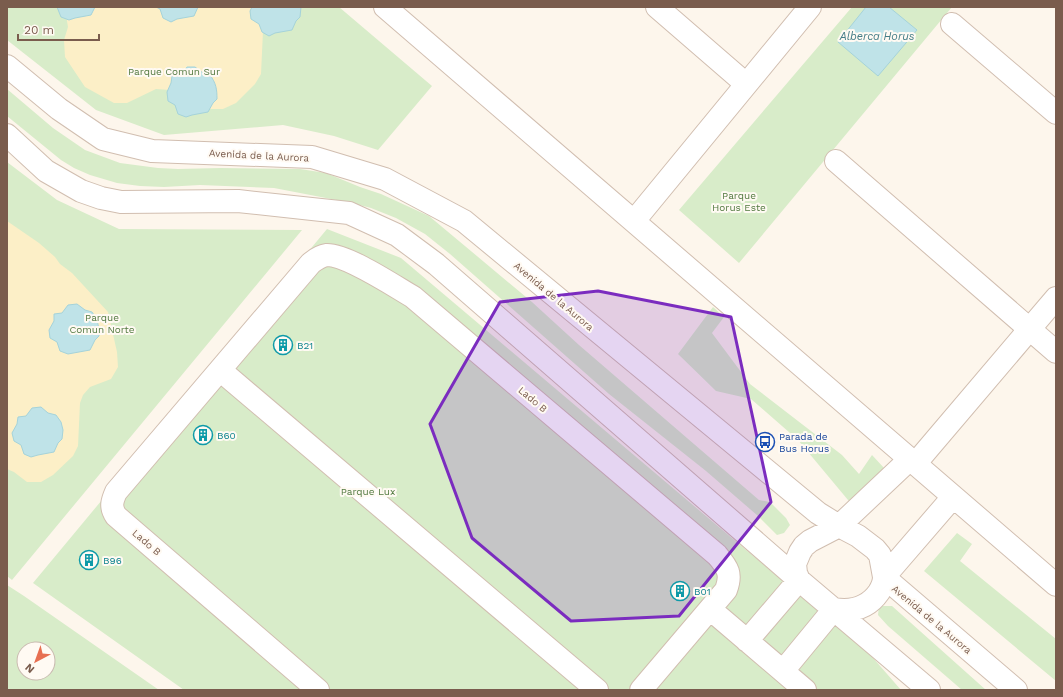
<svg xmlns="http://www.w3.org/2000/svg" width="1063" height="697" viewBox="0 0 1063 697" font-family="'Work Sans',sans-serif">
<style>
.green{fill:#d8ecc9;fill-rule:evenodd}
.sand{fill:#fcefc7}
.water{fill:#bfe3e8;stroke:#a5d3da}
.lines{fill:none;stroke-linecap:round;stroke-linejoin:round}
.minor-casing{stroke:#d1beb0;stroke-width:24}
.minor{stroke:#fff;stroke-width:22}
.marked{fill:#7b2cbf;fill-opacity:0.2;stroke:#7b2cbf;stroke-width:3;stroke-linejoin:round}
.labels{text-anchor:middle;stroke-width:4;stroke-linejoin:round;paint-order:stroke}
.park-label{font-size:10px;fill:#537a41;stroke:#fffaf3}
.street-label{font-size:10px;fill:#7a5c4d;stroke:#fffaf3}
.culture-label{font-size:10px;fill:#0d838f;stroke:#fffaf3;text-anchor:start}
.transit-label{font-size:10px;fill:#164399;stroke:#fffaf3;text-anchor:start}
.water-label{font-size:11px;font-style:italic;fill:#437c86;stroke:#fffaf3}
</style>
<rect width="100%" height="100%" fill="#fdf6ec"/>
<path class="green" d="M7 7H339L432 86 378 150 334 136 283 125 164 135 96 110 7 40Z
M852 7H952L739 263 679 210Z
M7 89 53 128 85 150 120 163 158 168 178 169 220 168 300 169 326 173 360 187 381 194 429 216 532 302 579 345 759 500 770 502 786 518 790 525 784 533 777 535 758 516 706 471 609 394 450 254 425 234 396 218 371 208 352 203 274 188 200 185 164 187 140 186 117 183 90 175 74 168 61 160 7 116Z
M7 162 57 200 119 229 302 230 12 580 7 576Z
M327 229 401 258 739 544 784 582 867 651 901 690H184L33 583Z
M713 307 724 317 712 333 750 384 842 455 859 474 872 455 885 469 853 506 798 440 751 399 716 391 678 354Z
M957 533 972 544 960 561 1056 639V681L924 571Z
M7 585 24 596 159 690H7ZM24 649H48V673H24Z
M879 606H892L986 690H962L888 626 878 615Z"/>
<path class="sand" d="M63 7H292L263 31 261 74 255 84 236 103 223 109H210L197 99 170 90 156 89 127 103H114L85 87 65 57 64 40 68 27 65 9Z
M7 221 39 243 55 257 60 264 72 273 108 312 117 352 118 367 111 379 90 387 83 395 80 403 78 446 73 456 53 475 41 482H27L14 472 7 469Z"/>
<path class="water" d="M57 7H95L91 15 75 18 69 20 61 17Z
M156 7H198L194 16 177 19 171 22 163 18 160 9Z
M252 7H301L300 17 296 21 292 30 275 33 269 36 262 32 259 24 251 19 250 11Z
M866 7H889L917 30 878 76 838 42Z
M187 67H195L203 73 210 75C216 83 217 89 217 99L213 103 208 112 192 115 186 117 178 114 175 105 168 101 167 92 171 83 172 76 181 75Z
M77 304 85 310 92 312C98 320 99 326 99 336L95 340 90 350 68 354 60 351 57 342 50 338 49 330 54 321V314L62 313 68 305Z
M41 407 48 413 56 415 61 422 63 430 62 439 58 443 54 452 38 455 31 457 24 454 21 445 14 441 12 433 17 424 18 417 26 416 32 408Z"/>
<g class="lines">
<defs>
<path id="minor" d="M385 7 1056 585
M657 7 746 84
M952 24 1056 113
M7 66 59 109 103 139 152 151 312 157 385 179 464 221 818 513 839 526 858 536 875 549 880 555 884 577 1016 690
M7 135 46 171 81 191 101 198 121 202 238 201 349 213 397 235 436 264 799 580 929 690
M836 161 1056 352
M634 221 810 7
M220 370 597 690
M915 464 1056 298
M710 609 805 690
M747 641 799 580 796 573 795 564 800 552 804 546 810 541 839 526 910 459
M783 671 834 609C852 612 868 608 879 592 882 587 884 583 884 577L953 497
M318 690 116 516C110 507 112 501 116 492L311 263C316 259 320 256 327 255 348 255 394 286 413 297L717 555C728 568 732 574 726 590L641 690"/>
</defs>
<use href="#minor" class="minor-casing"/>
<use href="#minor" class="minor"/>
</g>
<path class="marked" d="M598 291 731 317 771 502 679 616 571 621 472 538 430 424 500 302Z"/>
<defs>
<symbol id="building-ring" viewBox="-11 -11 22 22"><circle r="9.5" fill="#fffaf3" stroke="#0f9aa8" stroke-width="1.5"/><path d="M-4-6H4V6H1V3H-1V6H-4ZM-2.5-4.3h1.7v1.8h-1.7ZM.8-4.3h1.7v1.8H.8ZM-2.5-1h1.7V.8h-1.7ZM.8-1h1.7V.8H.8Z" fill="#0f9aa8"/></symbol>
<symbol id="bus-ring" viewBox="-11 -11 22 22"><circle r="9.5" fill="#fffaf3" stroke="#1a4fb4" stroke-width="1.5"/><path d="M-5-6H5V4H4V6H2V4H-2V6H-4V4H-5ZM-3.5-4V0h7V-4ZM-3.5 1.2v1.5H-2V1.2ZM2 1.2v1.5H3.5V1.2Z" fill="#1a4fb4"/></symbol>
</defs>
<g fill-rule="evenodd">
<use href="#building-ring" x="272" y="334" width="22" height="22"/>
<use href="#building-ring" x="192" y="424" width="22" height="22"/>
<use href="#bus-ring" x="754" y="431" width="22" height="22"/>
<use href="#building-ring" x="78" y="549" width="22" height="22"/>
<use href="#building-ring" x="669" y="580" width="22" height="22"/>
</g>
<g class="labels">
<g class="park-label">
<text x="174" y="75">Parque Comun Sur</text>
<text x="739" y="199">Parque<tspan x="739" dy="12">Horus Este</tspan></text>
<text x="102" y="321">Parque<tspan x="102" dy="12">Comun Norte</tspan></text>
<text x="368" y="495">Parque Lux</text>
</g>
<g class="street-label">
<text transform="translate(259 155) rotate(3)" y="4">Avenida de la Aurora</text>
<text transform="translate(554 296) rotate(40)" y="4">Avenida de la Aurora</text>
<text transform="translate(533 399) rotate(40)" y="4">Lado B</text>
<text transform="translate(147 542) rotate(41)" y="4">Lado B</text>
<text transform="translate(932 619) rotate(40)" y="4">Avenida de la Aurora</text>
</g>
<g class="culture-label">
<text x="297" y="349">B21</text>
<text x="217" y="439">B60</text>
<text x="103" y="564">B96</text>
<text x="694" y="595">B01</text>
</g>
<g class="transit-label">
<text x="779" y="440">Parada de<tspan x="779" dy="12">Bus Horus</tspan></text>
</g>
<g class="water-label">
<text x="877" y="40">Alberca Horus</text>
</g>
</g>
<rect width="1063" height="697" fill="none" stroke="#7a5c4d" stroke-width="16"/>
<g transform="translate(36 661) rotate(221)"><circle r="19" fill="#fffaf3" stroke="#cabbb1"/>
<path d="M0-3L7 15L0 10L-7 15Z" fill="#e76f51"/>
<text y="-6" font-size="11" font-weight="bold" text-anchor="middle" fill="#7a5c4d">N</text>
</g>
<path d="M18 34v6h81v-6" fill="none" stroke="#7a5c4d" stroke-width="2"/>
<text x="24" y="34" font-size="12" fill="#7a5c4d" stroke="#fffaf3" stroke-width="3" paint-order="stroke">20 m</text>
</svg>
